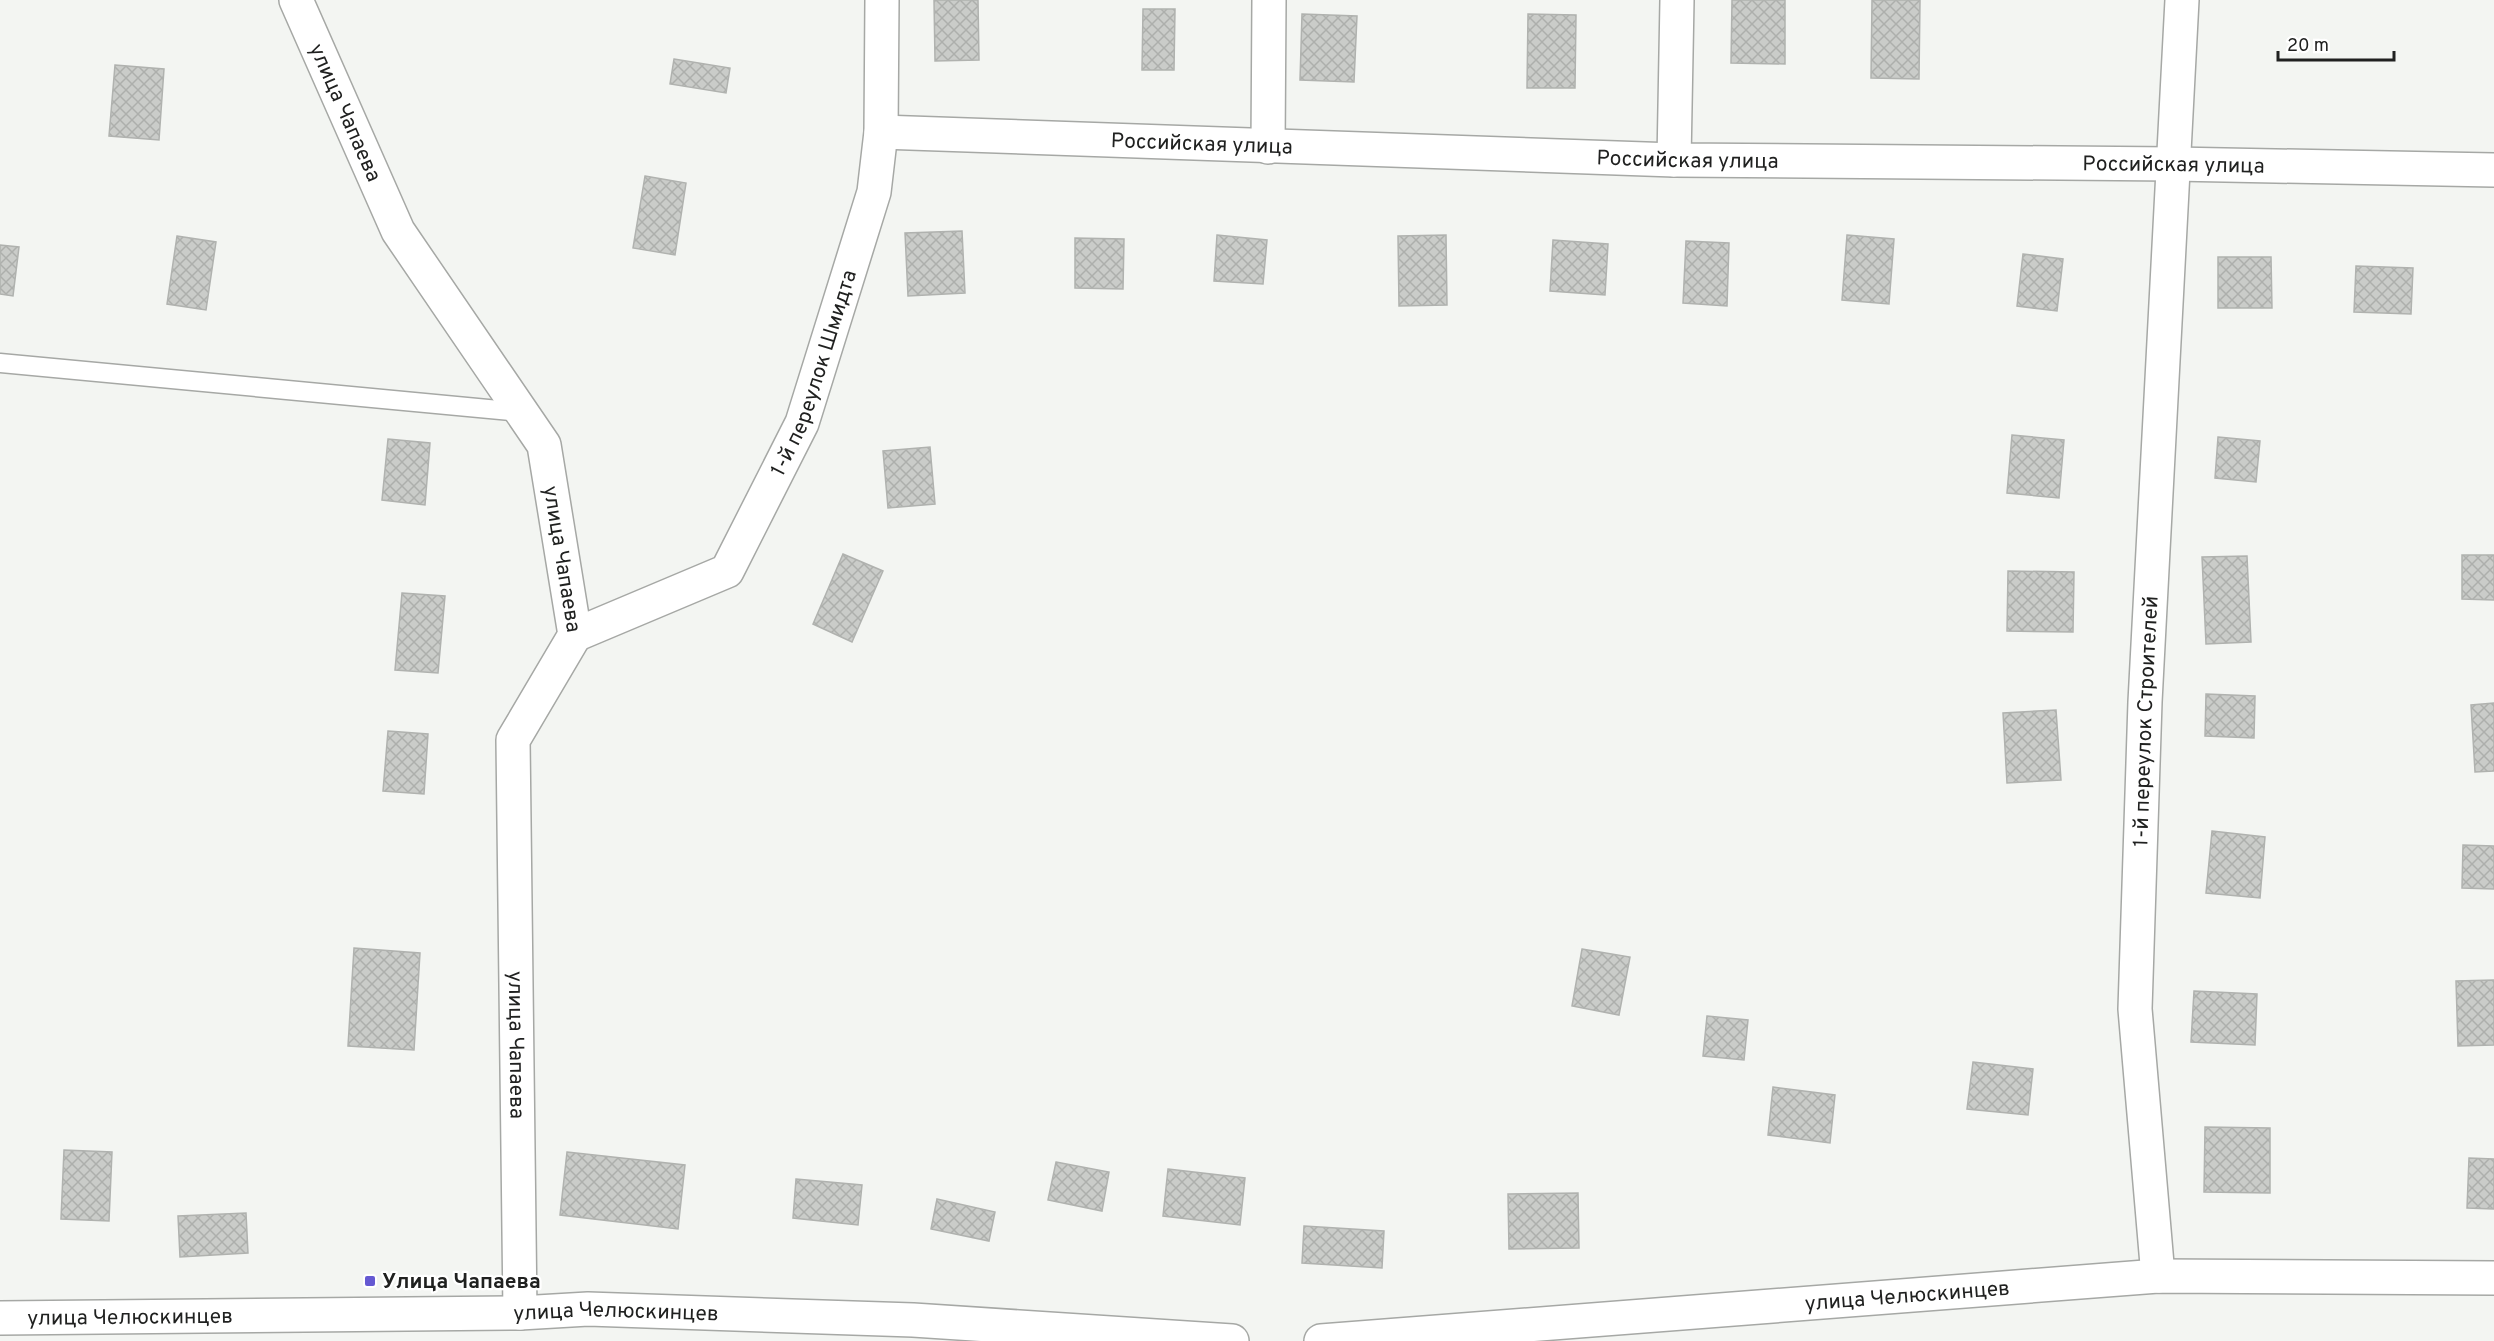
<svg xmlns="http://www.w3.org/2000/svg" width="2494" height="1341" viewBox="0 0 2494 1341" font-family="Overpass,sans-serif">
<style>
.building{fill:url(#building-cross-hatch);stroke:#b0b2af;stroke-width:1.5}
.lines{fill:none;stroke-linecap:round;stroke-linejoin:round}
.service-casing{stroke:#a6a8a5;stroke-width:21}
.minor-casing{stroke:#a6a8a5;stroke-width:36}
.tertiary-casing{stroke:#a6a8a5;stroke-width:36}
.service{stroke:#fff;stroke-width:18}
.minor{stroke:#fff;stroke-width:33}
.tertiary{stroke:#fff;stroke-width:33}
.poi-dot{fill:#6559d2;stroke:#fff;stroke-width:2}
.labels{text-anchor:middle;stroke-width:4.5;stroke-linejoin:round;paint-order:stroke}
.street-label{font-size:21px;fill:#202120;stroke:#fff}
.poi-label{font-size:21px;font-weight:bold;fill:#202120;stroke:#fff;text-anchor:start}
</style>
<defs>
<pattern id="building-cross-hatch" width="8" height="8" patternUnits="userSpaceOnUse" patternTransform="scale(1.5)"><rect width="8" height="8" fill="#caccc9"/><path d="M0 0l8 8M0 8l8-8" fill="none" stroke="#adafac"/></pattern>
</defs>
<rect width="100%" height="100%" fill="#f3f5f2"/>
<path class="building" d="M934 0H978L979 60 935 61Z
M1732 0H1785V64L1731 63Z
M1872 0H1920L1919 79 1871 78Z
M1143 9H1175L1174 70H1142Z
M1302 14 1357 16 1354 82 1300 80Z
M1528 14 1576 15 1575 88H1527Z
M674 59 730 68 726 93 670 84Z
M115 65 164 69 159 140 109 136Z
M645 176 686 183 675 255 633 248Z
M962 231 965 293 908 296 905 233Z
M1217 235 1267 240 1263 284 1214 281Z
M1446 235 1447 305 1399 306 1398 236Z
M1847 235 1894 239 1889 304 1842 300Z
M177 236 216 242 206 310 167 304Z
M1075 238 1124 239 1123 289 1075 288Z
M1553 240 1608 244 1605 295 1550 291Z
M1686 241 1729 243 1727 306 1683 303Z
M0 245 19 247 13 296 0 294Z
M2023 254 2063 259 2057 311 2017 306Z
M2218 257H2271L2272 308H2218Z
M2356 266 2413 268 2411 314 2354 312Z
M2012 435 2064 440 2059 498 2007 493Z
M2218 437 2260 441 2256 482 2215 478Z
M388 439 430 443 425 505 382 500Z
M930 447 935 504 888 508 883 451Z
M843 554 883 571 852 642 813 624Z
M2462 555H2494V600L2462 599Z
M2247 556 2251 642 2206 644 2202 557Z
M2008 571 2074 572 2073 632 2007 631Z
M402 593 445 596 438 673 395 670Z
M2206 694 2255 696 2254 738 2205 736Z
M2494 703V771L2475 772 2471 705Z
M2056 710 2061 780 2007 783 2003 713Z
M388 731 428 734 424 794 383 791Z
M2212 831 2265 837 2260 898 2206 893Z
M2463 845 2494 846V889L2462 888Z
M354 948 420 953 414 1050 348 1046Z
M1582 949 1630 957 1619 1015 1572 1006Z
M2494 980V1045L2458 1046 2456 981Z
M2194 991 2257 994 2255 1045 2191 1042Z
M1707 1016 1748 1020 1744 1060 1703 1056Z
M1973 1062 2033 1069 2028 1115 1967 1109Z
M1773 1087 1835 1095 1830 1143 1768 1135Z
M2205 1127 2270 1128V1193L2204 1192Z
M64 1150 112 1152 109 1221 61 1219Z
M567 1152 685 1165 678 1229 560 1215Z
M2469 1158 2494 1159V1209L2467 1208Z
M1056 1162 1109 1172 1102 1211 1048 1200Z
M1168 1169 1245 1178 1240 1225 1163 1216Z
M796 1179 862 1185 858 1225 793 1218Z
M1578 1193 1579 1248 1509 1249 1508 1194Z
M937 1199 995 1212 989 1241 931 1229Z
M246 1213 248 1253 180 1257 178 1216Z
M1304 1226 1384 1231 1382 1268 1302 1263Z"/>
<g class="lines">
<defs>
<path id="service" d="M0 363 521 412"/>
<g id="minor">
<path id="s1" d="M296 0 398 231 544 445 575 635 513 740 520 1313"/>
<path id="s2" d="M881 132 1674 160 2174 164 2494 170"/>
<path d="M1268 147 1269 0"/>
<path d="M1674 160 1677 0"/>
<path id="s3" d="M575 635 727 571 802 423 874 192 881 132 882 0"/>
<path id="s4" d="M2158 1276 2135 1009 2145 702 2182 0"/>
</g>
<g id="tertiary">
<path id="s5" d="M0 1318 520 1313 588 1309 913 1320 1232 1341"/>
<path id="s6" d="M1321 1341 2158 1276 2494 1278"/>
</g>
</defs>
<use href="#service" class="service-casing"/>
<use href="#minor" class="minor-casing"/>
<use href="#tertiary" class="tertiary-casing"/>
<use href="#service" class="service"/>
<use href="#minor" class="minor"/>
<use href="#tertiary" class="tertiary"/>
</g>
<rect class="poi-dot" x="364" y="1275" width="12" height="12" rx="3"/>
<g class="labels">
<g class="street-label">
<text dy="7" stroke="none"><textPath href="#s1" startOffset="123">улица Чапаева</textPath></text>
<text dy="7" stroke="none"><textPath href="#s2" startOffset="321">Российская улица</textPath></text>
<text dy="7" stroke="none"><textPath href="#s2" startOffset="807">Российская улица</textPath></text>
<text dy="7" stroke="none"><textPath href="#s2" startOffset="1293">Российская улица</textPath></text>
<text dy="7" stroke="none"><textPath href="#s3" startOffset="382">1-й переулок Шмидта</textPath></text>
<text dy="7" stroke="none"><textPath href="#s1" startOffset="627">улица Чапаева</textPath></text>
<text dy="7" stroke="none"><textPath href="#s4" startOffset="556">1-й переулок Строителей</textPath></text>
<text dy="7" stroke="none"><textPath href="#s1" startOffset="1131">улица Чапаева</textPath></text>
<text dy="7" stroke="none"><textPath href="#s6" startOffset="588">улица Челюскинцев</textPath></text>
<text dy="7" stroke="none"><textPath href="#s5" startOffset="616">улица Челюскинцев</textPath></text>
<text dy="7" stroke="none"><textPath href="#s5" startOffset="130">улица Челюскинцев</textPath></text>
</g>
<g class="poi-label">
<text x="382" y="1288">Улица Чапаева</text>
</g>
</g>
<path d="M2278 51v9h116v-9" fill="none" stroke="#202120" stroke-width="3"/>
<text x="2287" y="51" font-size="18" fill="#202120" stroke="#ffffff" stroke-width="4.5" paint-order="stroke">20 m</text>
</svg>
